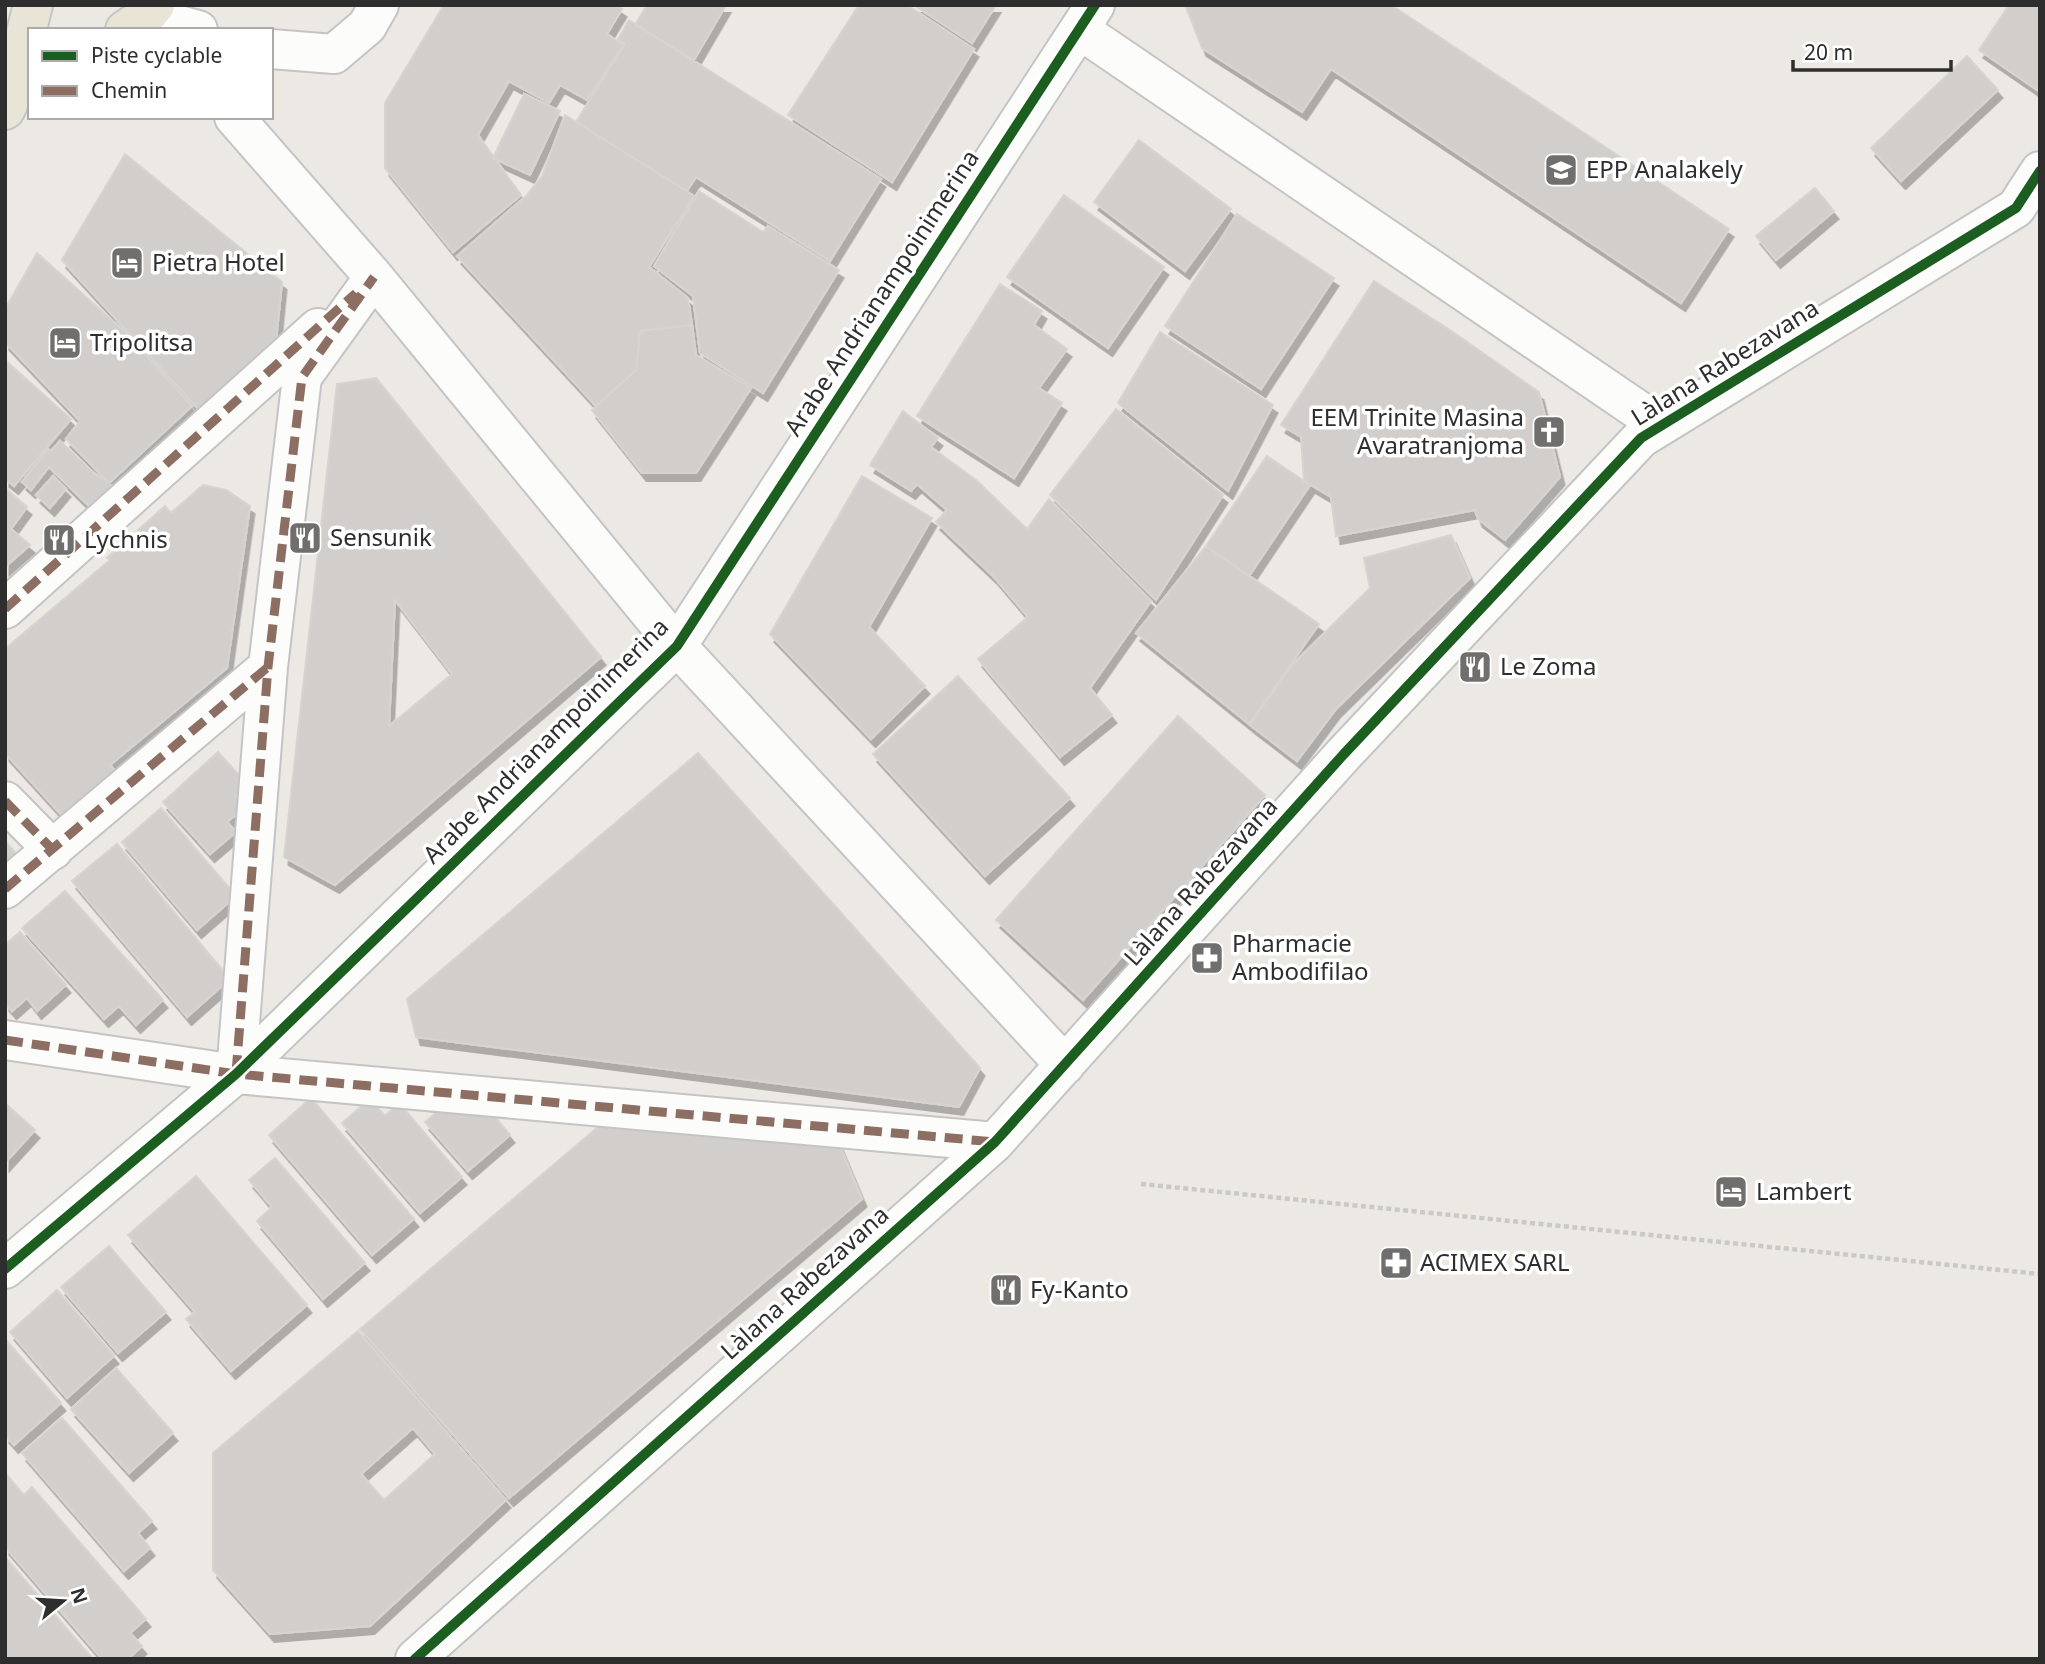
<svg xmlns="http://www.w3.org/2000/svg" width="2045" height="1664" viewBox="0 0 2045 1664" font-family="'Noto Sans',sans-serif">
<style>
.building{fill:#d1cecb;stroke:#d7d4d0;stroke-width:2;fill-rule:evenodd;filter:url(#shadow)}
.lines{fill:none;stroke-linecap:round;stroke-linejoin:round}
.minor-casing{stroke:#c5c4c5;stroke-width:42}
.major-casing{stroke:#c6c5c4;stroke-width:42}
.path{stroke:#c9c9c8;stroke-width:4.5;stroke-dasharray:5 3.5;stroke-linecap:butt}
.minor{stroke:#fcfcfb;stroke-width:38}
.major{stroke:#e8e4d6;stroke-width:38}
.quiet{stroke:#8d6e63;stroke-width:9;stroke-dasharray:18 9;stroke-linecap:butt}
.cycleway-casing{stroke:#fff;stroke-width:15}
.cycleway{stroke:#1b5e20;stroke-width:10}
.labels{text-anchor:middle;stroke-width:7;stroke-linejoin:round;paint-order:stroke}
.poi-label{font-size:24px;fill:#2e2e2e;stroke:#fff;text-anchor:start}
.street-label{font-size:24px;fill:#2e2e2e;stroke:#fff}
</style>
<defs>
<filter id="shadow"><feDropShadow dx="4.5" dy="8" stdDeviation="0" flood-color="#0004"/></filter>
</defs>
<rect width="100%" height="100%" fill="#ece8e4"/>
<path class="building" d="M444 5H616L622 9 607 34 623 45 587 100 560 85 549 103 509 81 478 135 521 195 453 252 385 168V103Z
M647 5H726L694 60 635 25Z
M859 5H907L974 49 892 182 788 115Z
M914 5H996L972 43Z
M1187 5H1391L1729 229 1681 303 1331 69 1302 112 1202 48 1186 7Z
M2009 5H2040V92L1979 50Z
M629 20 881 179 830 261 696 177 687 191 576 122 625 44 618 39Z
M1967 56 1998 90 1901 181 1871 148Z
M524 94 560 111 530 175 493 158Z
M565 115 694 196 649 267 688 298 692 325 640 331 636 370 596 406 457 256 526 196 542 176Z
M1139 140 1231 209 1185 271 1094 202Z
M125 154 282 282 275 351 202 413 62 260Z
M1815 188 1834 211 1776 260 1756 236Z
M699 191 763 232 768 226 839 270 763 393 700 353 693 296 654 266Z
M1064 195 1164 267 1108 348 1007 277Z
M1237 214 1334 278 1261 389 1165 326Z
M37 253 125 332 192 406 109 483 66 439 80 421 5 342V309Z
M1374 281 1450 330 1539 392 1560 477 1505 540 1478 519 1475 510 1336 536 1331 497 1304 481 1301 437 1281 425Z
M1000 284 1042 311 1034 325 1067 349 1039 388 1062 403 1014 478 917 416Z
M692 325 696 355 751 388 696 473H642L592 410 636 370 640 331Z
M1160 332 1273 405 1228 491 1118 403Z
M5 360 71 419 14 486 5 479Z
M376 378 601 657 335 885 284 857 337 384ZM395 600 452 674 389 726Z
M1116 409 1223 495 1156 600 1050 495Z
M903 411 938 438 931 447 976 480 1027 529 1049 499 1151 601 1090 688 1112 715 1060 757 978 659 1028 617 994 577 936 522 947 510 917 484 911 491 870 465Z
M60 441 95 474 105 479 113 487 93 510 49 467 31 490 22 482 48 449 51 451Z
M1267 456 1310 485 1249 576 1206 546Z
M53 476 66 489 50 508 36 495Z
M862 476 932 518 869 627 925 686 871 739 770 634Z
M203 485 226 490 250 506 227 668 110 765 118 774 66 820 5 753V649L110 560 107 558 165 506 171 513Z
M5 488 27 507 11 529 30 545 5 567Z
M1451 535 1470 578 1336 709 1297 761 1250 725 1292 665 1370 588 1364 558Z
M1206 546 1319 624 1249 724 1136 633Z
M958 676 1070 798 985 876 873 754Z
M1178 716 1265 795 1083 1000 996 920Z
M218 752 248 785 235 796 245 807 227 822 236 832 210 854 163 802Z
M698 753 980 1068 959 1107 416 1037 407 999Z
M161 808 236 896 197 930 122 842Z
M5 841 19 857 5 869Z
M117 844 230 979 187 1017 72 881Z
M65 891 163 1000 136 1025 119 1006 104 1019 22 928Z
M20 932 66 985 37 1011 27 998 12 1011 5 1003V945Z
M311 1098 414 1219 372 1255 269 1135Z
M453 1098 481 1100 510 1135 468 1171 425 1122Z
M370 1099 385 1116 399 1103 462 1177 420 1213 342 1123Z
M5 1103 35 1130 5 1163Z
M605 1121 838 1142 862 1199 509 1498 360 1329Z
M275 1158 365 1263 323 1299 257 1221 272 1207 249 1180Z
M196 1176 307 1305 231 1371 186 1319 195 1312 128 1235Z
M109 1246 166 1312 118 1353 61 1287Z
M57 1290 114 1356 67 1398 10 1332Z
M358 1331 506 1500 370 1626 270 1634 213 1570V1453ZM413 1428 435 1454 384 1500 361 1474Z
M5 1339 61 1403 14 1445 5 1435Z
M116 1368 173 1433 129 1473 71 1409Z
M62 1418 152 1521 138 1533 150 1548 124 1571 22 1453Z
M5 1473 24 1495 32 1487 146 1619 130 1633 142 1646 128 1659H102L5 1547Z
M5 1557 93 1659H8L5 1656Z"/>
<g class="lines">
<defs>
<path id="minor" d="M146 16 198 30
M1080 30 1660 425
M271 49 334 54 367 26 379 5
M234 117 374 277 677 646 1065 1065
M5 609 318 328
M5 801 53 850
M5 889 268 667
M5 1040 236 1074 995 1142
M236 1074 268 667 302 377 374 277
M5 1269 236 1074 677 646 1095 5
M415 1659 995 1142 1343 755 1641 438 2016 208 2040 171"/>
<path id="major" d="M125 30 146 16 155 5
M5 110 8 104 33 5"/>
</defs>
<use href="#minor" class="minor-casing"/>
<use href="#major" class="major-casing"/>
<path class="path" d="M1141 1184 2040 1274"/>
<use href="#minor" class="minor"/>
<use href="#major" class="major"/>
<path class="quiet" d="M5 609 356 293
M5 801 53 850
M5 889 268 667
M5 1040 236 1074 995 1142
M236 1073 268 667 302 377 374 277"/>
<defs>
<path id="cycleway" d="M5 1269 236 1074 677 646 1095 5
M415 1659 995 1142 1343 755 1641 438 2016 208 2040 171"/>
</defs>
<use href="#cycleway" class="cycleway-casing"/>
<use href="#cycleway" class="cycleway"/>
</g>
<defs>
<symbol id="school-square" viewBox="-11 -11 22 22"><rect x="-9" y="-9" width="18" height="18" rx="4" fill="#706f6e" stroke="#fff"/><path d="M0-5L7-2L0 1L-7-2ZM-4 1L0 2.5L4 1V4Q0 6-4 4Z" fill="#fff"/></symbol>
<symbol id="hotel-square" viewBox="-11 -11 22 22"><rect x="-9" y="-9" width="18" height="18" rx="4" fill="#706f6e" stroke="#fff"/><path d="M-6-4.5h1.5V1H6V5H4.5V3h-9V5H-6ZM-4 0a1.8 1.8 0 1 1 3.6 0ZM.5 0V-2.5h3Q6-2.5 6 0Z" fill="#fff"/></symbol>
<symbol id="church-square" viewBox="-11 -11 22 22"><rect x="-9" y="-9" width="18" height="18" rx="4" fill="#706f6e" stroke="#fff"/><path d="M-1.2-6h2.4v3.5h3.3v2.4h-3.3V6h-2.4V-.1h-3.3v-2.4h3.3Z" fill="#fff"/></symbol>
<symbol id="restaurant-square" viewBox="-11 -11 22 22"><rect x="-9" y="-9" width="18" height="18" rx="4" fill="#706f6e" stroke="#fff"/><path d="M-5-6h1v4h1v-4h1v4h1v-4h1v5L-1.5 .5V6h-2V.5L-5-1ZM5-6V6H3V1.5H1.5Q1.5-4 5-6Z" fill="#fff"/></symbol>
<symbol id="pharmacy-square" viewBox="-11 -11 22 22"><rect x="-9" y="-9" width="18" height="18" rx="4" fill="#706f6e" stroke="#fff"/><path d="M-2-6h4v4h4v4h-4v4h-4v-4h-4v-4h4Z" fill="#fff"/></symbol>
</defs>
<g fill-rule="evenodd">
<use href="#school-square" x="1542" y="151" width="38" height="38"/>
<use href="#hotel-square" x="108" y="244" width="38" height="38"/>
<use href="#hotel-square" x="46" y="324" width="38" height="38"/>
<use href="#church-square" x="1530" y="413" width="38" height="38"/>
<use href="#restaurant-square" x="286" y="519" width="38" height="38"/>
<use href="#restaurant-square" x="40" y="521" width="38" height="38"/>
<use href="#restaurant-square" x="1456" y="648" width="38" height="38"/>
<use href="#pharmacy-square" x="1188" y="939" width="38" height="38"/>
<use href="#hotel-square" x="1712" y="1173" width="38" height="38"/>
<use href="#pharmacy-square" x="1377" y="1244" width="38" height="38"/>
<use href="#restaurant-square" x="987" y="1271" width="38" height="38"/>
</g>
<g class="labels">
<g class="poi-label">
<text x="1586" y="178">EPP Analakely</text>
<text x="152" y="271">Pietra Hotel</text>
<text x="90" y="351">Tripolitsa</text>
<text x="1524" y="426" text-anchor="end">EEM Trinite Masina<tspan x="1524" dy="28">Avaratranjoma</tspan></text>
<text x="330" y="546">Sensunik</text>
<text x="84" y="548">Lychnis</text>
<text x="1500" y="675">Le Zoma</text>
<text x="1232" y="952">Pharmacie<tspan x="1232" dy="28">Ambodifilao</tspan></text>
<text x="1756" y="1200">Lambert</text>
<text x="1420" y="1271">ACIMEX SARL</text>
<text x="1030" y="1298">Fy-Kanto</text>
</g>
<g class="street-label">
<text transform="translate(882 293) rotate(-57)" y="8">Arabe Andrianampoinimerina</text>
<text transform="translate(1725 363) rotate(-32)" y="8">Làlana Rabezavana</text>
<text transform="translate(546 741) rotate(-45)" y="8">Arabe Andrianampoinimerina</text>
<text transform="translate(1201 882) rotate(-48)" y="8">Làlana Rabezavana</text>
<text transform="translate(805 1283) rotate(-42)" y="8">Làlana Rabezavana</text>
</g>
</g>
<rect width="2045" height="1664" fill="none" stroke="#2e2e2e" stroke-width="14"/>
<rect x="28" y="28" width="245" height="91" fill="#ffffff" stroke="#ababab" stroke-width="2"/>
<rect x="42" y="51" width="35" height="10" fill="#1b5e20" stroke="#ababab" stroke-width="2"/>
<text x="91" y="63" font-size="21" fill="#2e2e2e">Piste cyclable</text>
<rect x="42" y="86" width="35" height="10" fill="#8d6e63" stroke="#ababab" stroke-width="2"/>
<text x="91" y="98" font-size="21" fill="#2e2e2e">Chemin</text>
<g transform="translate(63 1601) rotate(72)" stroke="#ffffff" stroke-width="5" paint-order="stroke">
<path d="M0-5L12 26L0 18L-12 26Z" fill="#2e2e2e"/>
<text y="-10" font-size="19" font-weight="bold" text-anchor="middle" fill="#2e2e2e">N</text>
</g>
<path d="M1793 60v10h158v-10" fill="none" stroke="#2e2e2e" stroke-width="3.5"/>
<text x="1804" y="60" font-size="21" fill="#2e2e2e" stroke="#ffffff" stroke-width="5" paint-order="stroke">20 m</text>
</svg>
